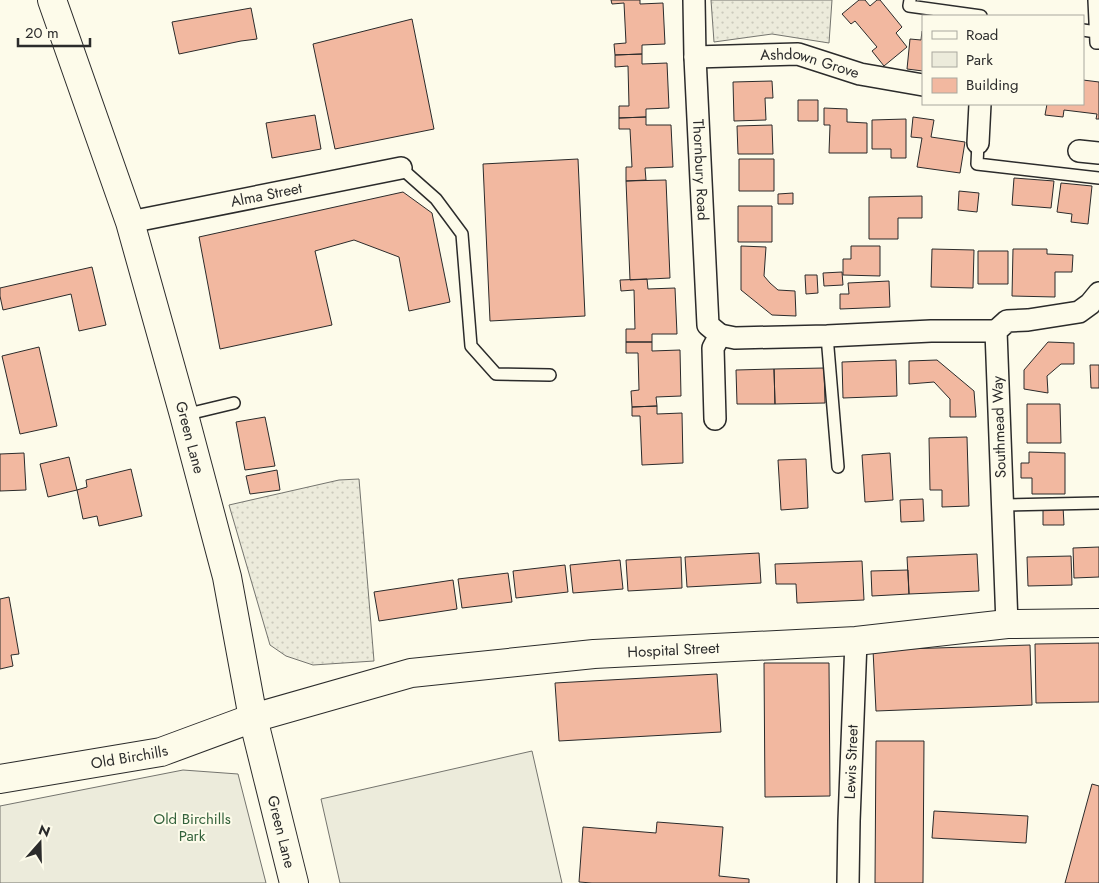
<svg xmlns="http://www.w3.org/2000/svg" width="1099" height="883" viewBox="0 0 1099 883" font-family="Jost,sans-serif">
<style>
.grass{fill:url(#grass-dots);stroke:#74746e}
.green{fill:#ecebdb;stroke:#74746e}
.building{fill:#f2b8a0;stroke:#2b2b2b}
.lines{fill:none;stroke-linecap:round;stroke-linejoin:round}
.service-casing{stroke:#2b2b2b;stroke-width:14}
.minor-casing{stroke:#2b2b2b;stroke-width:24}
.tertiary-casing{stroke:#2b2b2b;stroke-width:30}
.trunk-casing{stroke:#2b2b2b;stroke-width:30}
.service{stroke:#fdfbea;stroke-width:11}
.minor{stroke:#fdfbea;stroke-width:21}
.tertiary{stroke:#fdfbea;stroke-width:28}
.trunk{stroke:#fdfbea;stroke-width:28}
.labels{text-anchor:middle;stroke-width:4;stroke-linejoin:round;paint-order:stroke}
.street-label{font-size:15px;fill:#2b2b2b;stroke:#fdfbea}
.park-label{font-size:15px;fill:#34623c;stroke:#fdfbea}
</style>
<defs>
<pattern id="grass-dots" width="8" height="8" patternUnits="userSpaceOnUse" patternTransform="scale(1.25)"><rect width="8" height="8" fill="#ecebdb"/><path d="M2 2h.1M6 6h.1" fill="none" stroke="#cbcabc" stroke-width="1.8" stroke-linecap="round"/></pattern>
</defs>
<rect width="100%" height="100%" fill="#fdfbea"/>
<path class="grass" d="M711 0H832L829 43 772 34 714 42Z
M359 479 374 661 313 665 286 656 270 645 229 505 339 480Z"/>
<path class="green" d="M532 751 562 883H340L321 799Z
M183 770 238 774 266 883H0V806Z"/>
<path class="building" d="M611 0H640V4L663 3 665 44 642 45V54L615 55 614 44 626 43 624 3 612 4Z
M859 0H865L870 6 877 0H880L902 27 896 33 907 47 884 66 872 51 877 47 855 21 851 24 842 14Z
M251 8 257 39 241 41 179 54 172 22Z
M412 19 434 129 335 149 313 44Z
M922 31H923V71L907 69 910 39 921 40Z
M642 54V64L667 63 669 108 646 109V117L619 118V106H629L628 66 615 67V55Z
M1083 80 1099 82V119H1096L1097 114 1064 110 1063 117 1045 115 1047 104H1083Z
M772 81 773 98H765L766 120 734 121 733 82Z
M798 100H818V121H798Z
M824 108 847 109V122L867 123V153H829L830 125H824Z
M315 115 321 149 272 158 266 123Z
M646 117V125H671L673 167 645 168 646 180 626 181V167H632L630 129H619V118Z
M913 117 934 120 931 137 965 142 960 173 917 167 922 138 911 137Z
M906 119V158H891V149H872V120Z
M772 125 773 154H738L737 126Z
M578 159 585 316 490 321 483 164Z
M739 159H774V191H739Z
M1014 178 1054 181 1051 208 1012 205Z
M666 180 670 278 630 280 626 181Z
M1061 183 1092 186 1088 224 1071 222 1072 214 1057 212Z
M959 191 979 193 977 212 958 210Z
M403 192 432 213 450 302 409 311 399 257 354 240 315 251 332 325 220 349 199 237Z
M793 193V204H778V194Z
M922 196V218H898V239H869V197Z
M738 206H772V242H738Z
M741 246 766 247 764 276 770 283 778 290 795 291 796 316 772 315 741 290Z
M851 246H880V276L843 275V259H851Z
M932 249 974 250 973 288 931 287Z
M1013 249H1047V254L1073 255 1072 272H1055V297L1012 296Z
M978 251H1008V284H978Z
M92 267 106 325 79 331 71 294 3 310 0 296V288Z
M842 272 843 285 824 286 823 273Z
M805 275H817L818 293 806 294Z
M647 279 648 289 675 288 677 334H652V342H626V329H635L634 290 621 291 620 280Z
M889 281 890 307 840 309V294H849L848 283Z
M626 342H652V351L680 350 681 396 656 397 657 406 632 407 631 391 639 390 638 353H626Z
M1048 342 1074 343V364H1061L1047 376 1048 393 1024 389V370Z
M39 347 57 426 20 434 2 356Z
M896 360 897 396 843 398 842 362Z
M937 360 974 391 976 417H950V399L934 382 909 384V361Z
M1090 365H1099V388H1091Z
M824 368 825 403 775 404 774 369Z
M774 369 775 404H737L736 370Z
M1027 404H1060L1061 443H1027Z
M657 406V414L682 413 683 463 642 465 640 416H632V407Z
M265 417 275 466 245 470 236 422Z
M967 437 969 506 942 507V490H930L929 438Z
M1029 452 1065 453V494H1032V478H1021V463H1029Z
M24 453 26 490 0 491V454Z
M890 453 893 500 865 502 862 455Z
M69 457 77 490 48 497 40 464Z
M806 459 808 508 781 510 778 460Z
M131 469 142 516 99 526 97 516 83 519 77 490 87 487 86 480Z
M277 470 280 490 250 494 246 476Z
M923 499 924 521 901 522 900 500Z
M1043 506H1063L1064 525H1043Z
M1099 547V577L1074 578 1073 548Z
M759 553 761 583 687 587 685 557Z
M977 554 979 591 909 594 907 557Z
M1071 556 1072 585 1028 586 1027 557Z
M681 557 682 588 628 591 626 560Z
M620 560 623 589 573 593 570 565Z
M862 561 864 600 797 603 796 584H776L775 564Z
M565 565 568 592 516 598 513 571Z
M908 570 909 594 872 596 871 571Z
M508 573 512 602 462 608 458 579Z
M453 580 457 609 379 621 374 592Z
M9 597 19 654 11 655 13 666 0 669V599Z
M1099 643V702L1036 703 1035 644Z
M1030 645 1032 705 876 711 873 650Z
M764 663H829L830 796 765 797Z
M717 674 721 732 559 741 555 683Z
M876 741H924L923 883H875Z
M1092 784 1099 786V883H1065Z
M934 811 1028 816 1026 843 932 838Z
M657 822 723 827 719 876 749 879V883H592L579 882 583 827 656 833Z"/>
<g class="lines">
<defs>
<path id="service" d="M910 0 909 6 981 16
M1094 0 1096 43H1099
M1083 30 1096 32
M978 143 977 164 1099 178
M401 168 436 199 462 234 471 346 496 374 550 375
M827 336 838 467
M184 415 234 403
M1003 505 1099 503"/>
<g id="minor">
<path id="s1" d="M694 0 695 57 708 325 720 335 713 348 715 419"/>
<path id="s2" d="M695 57 798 54 860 74 923 85"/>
<path d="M978 143 980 104"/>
<path d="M1079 151 1099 153"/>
<path id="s3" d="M130 222 401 168"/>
<path d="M720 335 735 338 827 336 931 331H996"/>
<path d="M1007 624 996 331 1007 321 1028 320 1079 312 1090 304 1099 293"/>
<path id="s4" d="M848 883 849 821 856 641"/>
</g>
<g id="tertiary">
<path id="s5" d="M0 779 161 752 253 718 411 673 594 654 856 641 1007 624 1099 623"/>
</g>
<g id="trunk">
<path id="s6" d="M52 0 130 222 184 415 227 577 253 718 294 883"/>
</g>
</defs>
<use href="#service" class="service-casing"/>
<use href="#minor" class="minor-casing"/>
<use href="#tertiary" class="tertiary-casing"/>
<use href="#trunk" class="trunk-casing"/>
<use href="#service" class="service"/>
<use href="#minor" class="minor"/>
<use href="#tertiary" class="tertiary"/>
<use href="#trunk" class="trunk"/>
</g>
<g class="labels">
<g class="street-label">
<text dy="5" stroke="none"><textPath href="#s2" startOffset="116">Ashdown Grove</textPath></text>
<text dy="5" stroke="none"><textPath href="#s1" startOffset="170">Thornbury Road</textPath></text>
<text dy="5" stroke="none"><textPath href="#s3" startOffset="139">Alma Street</textPath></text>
<text transform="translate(999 427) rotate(-92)" y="5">Southmead Way</text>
<text dy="5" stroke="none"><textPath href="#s6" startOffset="459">Green Lane</textPath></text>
<text dy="5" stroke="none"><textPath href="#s5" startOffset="689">Hospital Street</textPath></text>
<text dy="5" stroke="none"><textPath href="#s5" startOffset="131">Old Birchills</textPath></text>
<text dy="5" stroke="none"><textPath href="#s4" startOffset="121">Lewis Street</textPath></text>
<text dy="5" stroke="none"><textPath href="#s6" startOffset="864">Green Lane</textPath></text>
</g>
<g class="park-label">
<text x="192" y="824">Old Birchills<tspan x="192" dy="17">Park</tspan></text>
</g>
</g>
<rect x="922" y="15" width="162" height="90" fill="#fdfbea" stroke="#a9a89e"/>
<rect x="932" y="31" width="25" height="8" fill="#fdfbea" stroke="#a9a89e"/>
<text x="966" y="40" font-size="15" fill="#2b2b2b">Road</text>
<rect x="932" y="52" width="25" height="15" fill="#ecebdb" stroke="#a9a89e"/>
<text x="966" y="65" font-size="15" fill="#2b2b2b">Park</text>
<rect x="932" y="78" width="25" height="15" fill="#f2b8a0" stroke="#a9a89e"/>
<text x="966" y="90" font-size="15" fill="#2b2b2b">Building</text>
<g transform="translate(40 843) rotate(20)" stroke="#fdfbea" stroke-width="4" paint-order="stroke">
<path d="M0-4L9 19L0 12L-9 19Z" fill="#2b2b2b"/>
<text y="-8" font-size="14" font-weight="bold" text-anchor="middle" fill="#2b2b2b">N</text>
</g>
<path d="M18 38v8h72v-8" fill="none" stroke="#2b2b2b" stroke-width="2.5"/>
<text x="25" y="38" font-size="15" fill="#2b2b2b" stroke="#fdfbea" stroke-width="4" paint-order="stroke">20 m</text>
</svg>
